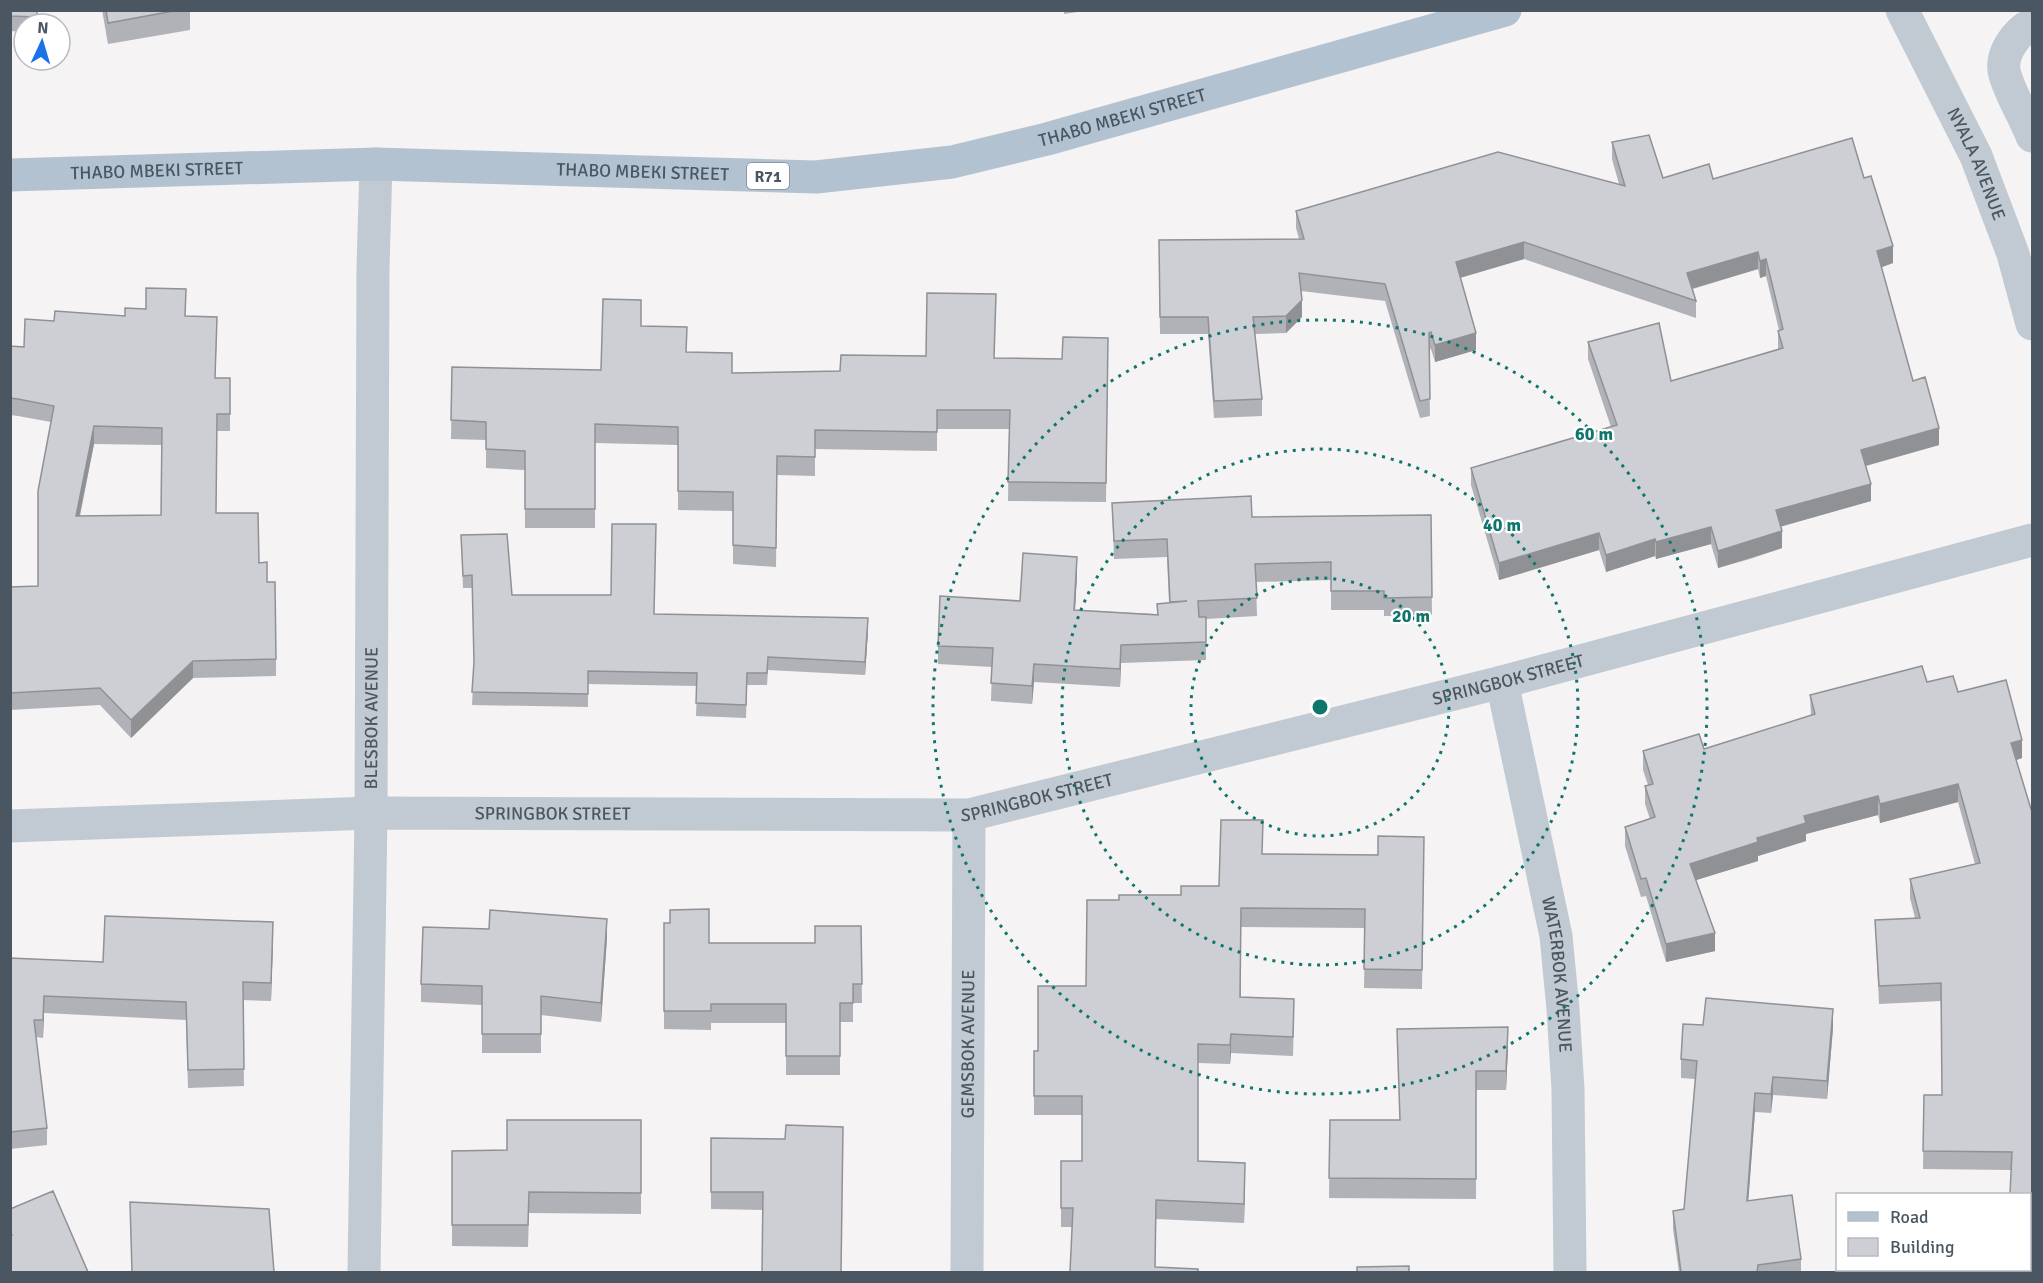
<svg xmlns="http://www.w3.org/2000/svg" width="2043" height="1283" viewBox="0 0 2043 1283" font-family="Signika,sans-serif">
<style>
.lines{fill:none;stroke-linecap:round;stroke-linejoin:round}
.street{stroke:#c1cad2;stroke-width:33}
.primary{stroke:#b3c2d1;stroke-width:33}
.wall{fill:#b0b2b7;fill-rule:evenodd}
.shaded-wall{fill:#909195}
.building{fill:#cdcfd5;stroke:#909195;stroke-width:1.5;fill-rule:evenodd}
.ring{fill:none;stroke:#0f766e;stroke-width:3;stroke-dasharray:3 6}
.labels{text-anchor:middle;stroke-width:4.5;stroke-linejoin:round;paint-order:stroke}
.shield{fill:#fff;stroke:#808990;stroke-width:1.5}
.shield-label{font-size:16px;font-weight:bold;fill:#4a5661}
.street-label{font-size:18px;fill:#4a5661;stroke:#fff}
.centre{fill:#0f766e;stroke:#fff;stroke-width:3}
.ring-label{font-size:18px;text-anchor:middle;font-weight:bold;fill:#0f766e;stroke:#fff;stroke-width:4.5;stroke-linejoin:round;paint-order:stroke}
</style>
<rect width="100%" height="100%" fill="#f5f3f3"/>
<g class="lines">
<g class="street">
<path id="s1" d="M1902 10 1976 156 2013 254 2032 324"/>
<path d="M2032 24C2016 32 1999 55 2005 75 2011 95 2024 116 2032 136"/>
<path id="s2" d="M1502 682 1556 936 1563 1009 1568 1089 1570 1272"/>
<path id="s3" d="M10 826 371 813 969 815 1502 682 2032 540"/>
<path id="s4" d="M364 1272 371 813 373 268 376 164"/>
<path id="s5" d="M967 1272 969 815"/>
</g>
<path class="primary" id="s6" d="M10 175 376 164 816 177 952 162 1047 139 1505 10"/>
</g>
<path class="wall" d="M10 10H37V24H24V32L10 31Z
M102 10H190V30L108 44Z
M1064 10H1091L1064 14Z
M1612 142 1663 178 1713 179 1864 178 1893 263 1881 267 1913 381 1939 445 1866 466 1871 501 1781 526 1782 548 1750 559 1718 568 1711 544 1656 559 1655 556 1606 572 1599 550 1499 580 1471 485V468L1611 427 1588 359V342L1671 381 1778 350V331L1779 330 1766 276 1760 278 1758 269 1693 289 1696 301V318L1524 259 1460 278 1476 350 1435 362 1431 349 1429 350 1430 416 1420 418 1385 301 1301 291 1302 317 1286 333 1255 334 1262 399V416L1214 418 1208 334H1160L1159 240 1299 239 1296 228V211L1619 184 1612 159Z
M125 316H186L217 334 215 378H230V431H217L216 513 259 563 267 582 276 659V676L193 678 131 738 100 705 10 710V587L38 586 51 422 18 416 10 415V346L24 347 54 321ZM94 444 162 445 161 515 80 516Z
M641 326 687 352 732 373 840 371 995 358 1062 359 1108 338 1106 502 1008 501 1009 429H937V451L815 449V476L777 475 776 567 733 564V511L678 510V445L595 443V528H525V470L486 468V440L451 439 452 367 601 370Z
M1112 503 1252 517 1431 515 1432 615 1384 616V610H1331V580L1256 582 1257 616 1206 619V660L1121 663 1120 687 1034 682 1032 704 991 701 992 667 938 664V646L1020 601 1077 575 1075 610 1157 614V604L1169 603 1167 557 1114 559Z
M461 535 512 595 654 614 868 631 865 675 768 670 767 685H747L746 718 696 716 697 686 588 684V707L472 705 474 665 472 588H463Z
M1927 682 1958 692 2022 758 2016 760 2030 1269 2011 1170 1923 1169 1924 1095H1942L1941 1001 1879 1004 1875 920 1915 918 1910 898V879L1975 864 1958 802 1880 823 1878 815 1806 834V841L1758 856V861L1696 880 1715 951 1666 962 1646 896 1641 897 1625 846V827L1650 819 1645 804V786L1648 785 1643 770V751L1704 749 1811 716 1810 695Z
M1424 837 1422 989 1364 988 1365 928 1241 927V997L1294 1018 1293 1056 1231 1053 1230 1064 1198 1063V1161L1245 1182 1244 1223 1156 1219 1070 1272 1072 1227H1061V1161H1082V1115H1034V1051H1038L1086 986 1119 900 1181 895 1219 886 1262 854 1378 855Z
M664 923 709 943H815L861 926 862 1003H853V1022H840V1075H786V1023H711V1030L664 1029Z
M489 929 607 938 601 1022 541 1015V1053H482V1005L421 1002V984Z
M273 939 271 1001 243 1000 244 1086 188 1088 186 1020 44 1013 43 1038 36 1037 47 1128V1145L10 1149V958L103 962Z
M1703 1025 1833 1028 1827 1099 1773 1095 1771 1113 1755 1112 1748 1200 1801 1259V1272H1679L1673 1229V1211L1684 1209 1695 1079 1681 1078V1059Z
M1397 1029 1508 1046 1506 1090H1476V1199L1329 1198 1330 1120H1400Z
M641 1120V1214L529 1213 528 1247 452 1246V1151L507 1150Z
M843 1127 763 1210 711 1209V1138L785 1139Z"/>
<path class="shaded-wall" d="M1524 242V259L1456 279V262Z
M1893 246V263L1877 269V251Z
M1758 252V269L1687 290V273Z
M1766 259V276L1760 278V261Z
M1302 300V317L1286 333V316Z
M1476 333V350L1435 362V345Z
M94 426V444L76 533V516Z
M1939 428V445L1861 467V450Z
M1871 484V501L1776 528V510Z
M1711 527V544L1656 559V542Z
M1782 531V548L1718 568V551Z
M1599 533V550L1499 580V563Z
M1655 539V556L1606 572V555Z
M1077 557V575L1074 628V610Z
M868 618V631L865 675V662Z
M1121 645V663L1120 687V669Z
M193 661V678L131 738V720Z
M1034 664V682L1032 704V686Z
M2022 740V758L2011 762V743Z
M1958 784V802L1880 823V804Z
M1878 796V815L1806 834V841L1758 856V861L1690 882V864L1757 838 1804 816Z
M607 919V938L601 1022V1003Z
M273 922V939L271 1001V983Z
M1715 933V951L1666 962V944Z
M44 996V1013L43 1038V1020Z
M1833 1009V1028L1827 1099V1081Z
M1508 1027V1046L1506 1090V1071Z
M1231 1034V1053L1230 1064V1045Z
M1773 1077V1095L1771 1113V1094Z
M1755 1093V1112L1747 1219V1201Z
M1245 1163V1182L1244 1223V1204Z"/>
<path class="building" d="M10 10H37V17L10 16Z
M106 10H179L108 23Z
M1649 135 1663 178 1709 164 1713 179 1852 138 1864 178 1871 176 1893 246 1877 251 1913 381 1925 377 1939 428 1861 450 1871 484 1776 510 1782 531 1718 551 1711 527 1656 542 1655 539 1606 555 1599 533 1499 563 1471 468 1617 425 1588 342 1659 323 1671 381 1783 348 1778 331 1783 329 1766 259 1760 261 1758 252 1687 273 1696 301 1524 242 1456 262 1476 333 1435 345 1431 332 1429 333 1430 399 1420 401 1385 284 1299 273 1302 300 1286 316 1253 317 1262 399 1214 401 1208 317H1160L1159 240 1304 239 1296 211 1498 152 1625 186 1612 142Z
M146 288 186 289 185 316 217 317 215 378H230V414H217L216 513H258L259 563 267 562V582H275L276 659 193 661 131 720 100 688 10 693V587L38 586V491L54 406 18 399 10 398V346L24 347 25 319 54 321 55 311 125 316V308L146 309ZM94 426 162 428 161 515 76 516Z
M927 293 996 294 994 358 1062 359 1063 337 1108 338 1106 483 1008 482 1010 410H937V432L815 430V457L777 456 776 548 733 545V492L678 491V427L595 424V509H525V451L486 449V422L451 420 452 367 601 370 603 299 641 300V326L687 327 686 352 732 353V373L840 371 841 355 926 356Z
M1251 496 1252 517 1431 515 1432 597 1384 598V591H1331V562L1255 564 1257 598 1198 601 1199 617H1206V642L1121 645 1120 669 1034 664 1032 686 991 683 993 648 938 646 940 596 1020 601 1023 553 1077 557 1074 610 1158 615 1157 604 1187 601 1170 602 1167 539 1114 541 1112 503Z
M612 524H656L654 614 868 618 865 662 768 657 767 673H747L746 705 696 703 697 673 588 671V694L472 692 474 662 472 575 463 576 461 535 507 534 512 595H611Z
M1922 666 1927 682 1953 676 1958 692 2006 680 2022 740 2011 743 2031 809 2032 808V1272H1903V1269H2030V1194H2010L2012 1152 1923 1151 1924 1095H1942L1941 983 1879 986 1875 920 1920 918 1910 879 1980 863 1958 784 1880 804 1878 796 1804 816 1806 823 1757 838 1758 842 1690 864 1715 933 1666 944 1646 878 1641 879 1625 827 1655 817 1645 786 1653 784 1643 751 1699 734 1704 749 1815 714 1810 695Z
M1221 820H1263L1262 854 1378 855V836L1424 837 1422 970 1364 969 1365 909 1241 908 1240 997 1294 999 1293 1037 1231 1034 1230 1045 1198 1044V1161L1245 1163 1244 1204 1156 1200 1155 1267 1198 1269V1272H1070L1073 1208H1061V1161H1082V1096H1034V1051H1038V986H1086L1087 900H1119V895H1181V886H1219Z
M709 909V943H815V926H861L862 984H853V1003H840V1056H786V1004H711V1011H664V923H670V910Z
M490 910 607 919 601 1003 541 996V1034H482V986L421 984 423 927 489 929Z
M105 916 273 922 271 983 243 982 244 1069 188 1070 186 1002 44 996 43 1020H34L47 1128 10 1132V958L103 962Z
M1706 998 1833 1009 1827 1081 1773 1077 1771 1094 1755 1093 1747 1201 1792 1195 1801 1259 1758 1265 1757 1272H1681L1673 1211 1684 1209 1697 1061 1681 1059 1683 1024 1703 1025Z
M1508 1027 1506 1071H1476V1179L1329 1178 1330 1120H1400L1397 1029Z
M507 1120H641V1193L529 1192 528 1225H452V1151L507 1150Z
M786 1125 843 1127 841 1272H762L763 1192H711V1138L785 1139Z
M53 1191 88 1272H10V1235H12L10 1232V1209Z
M130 1202 269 1209 274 1272H132Z
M1409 1266V1272H1357V1267Z"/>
<g class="ring">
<circle cx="1320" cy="707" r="129"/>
<circle cx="1320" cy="707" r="258"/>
<circle cx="1320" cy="707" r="387"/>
</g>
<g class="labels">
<rect class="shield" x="747" y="163" width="42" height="26" rx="4.5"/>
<g class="shield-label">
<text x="768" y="182">R71</text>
</g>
<g class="street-label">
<text dy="6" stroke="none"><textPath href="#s6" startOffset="1119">THABO MBEKI STREET</textPath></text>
<text dy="6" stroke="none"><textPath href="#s1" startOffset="171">NYALA AVENUE</textPath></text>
<text dy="6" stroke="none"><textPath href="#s6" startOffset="147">THABO MBEKI STREET</textPath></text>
<text dy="6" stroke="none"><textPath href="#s6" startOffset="633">THABO MBEKI STREET</textPath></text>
<text dy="6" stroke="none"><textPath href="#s3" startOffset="1515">SPRINGBOK STREET</textPath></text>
<text dy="6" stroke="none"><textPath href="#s4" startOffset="554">BLESBOK AVENUE</textPath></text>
<text dy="6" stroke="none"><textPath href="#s3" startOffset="1029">SPRINGBOK STREET</textPath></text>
<text dy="6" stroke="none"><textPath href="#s3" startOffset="543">SPRINGBOK STREET</textPath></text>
<text dy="6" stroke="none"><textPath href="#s2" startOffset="298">WATERBOK AVENUE</textPath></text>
<text dy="6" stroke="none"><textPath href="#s5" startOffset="228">GEMSBOK AVENUE</textPath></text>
</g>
</g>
<circle cx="1320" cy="707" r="9" class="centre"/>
<g class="ring-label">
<text x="1594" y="440">60 m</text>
<text x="1502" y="531">40 m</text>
<text x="1411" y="622">20 m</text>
</g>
<rect width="2043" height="1283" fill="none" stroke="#4a5661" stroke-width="24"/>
<rect x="1836" y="1193" width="195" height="78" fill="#ffffff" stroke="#b7bbc0" stroke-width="1.5"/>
<rect x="1848" y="1212" width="30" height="9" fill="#b3c2d1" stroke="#b7bbc0" stroke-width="1.5"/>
<text x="1890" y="1223" font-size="18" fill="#4a5661">Road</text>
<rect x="1848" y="1238" width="30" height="18" fill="#cdcfd5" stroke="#b7bbc0" stroke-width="1.5"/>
<text x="1890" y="1253" font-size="18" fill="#4a5661">Building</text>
<g transform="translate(42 42) rotate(4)"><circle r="28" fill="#ffffff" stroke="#b7bbc0" stroke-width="1.5"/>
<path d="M0-4.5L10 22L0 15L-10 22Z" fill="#1a73e8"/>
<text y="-9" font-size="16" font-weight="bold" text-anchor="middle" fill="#4a5661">N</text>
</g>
</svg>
